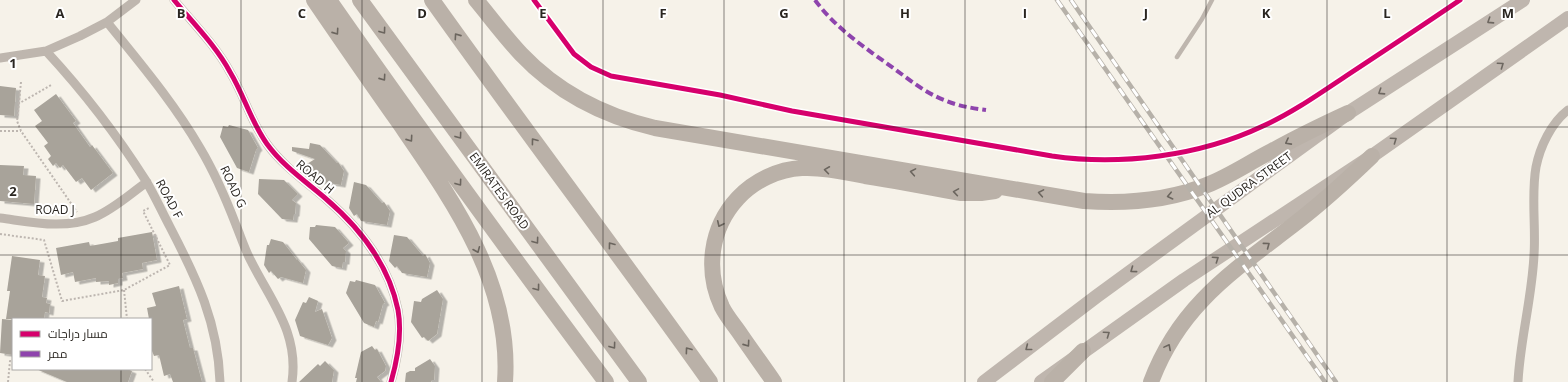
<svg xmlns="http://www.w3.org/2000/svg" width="1568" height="382" viewBox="0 0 1568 382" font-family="'Open Sans',Cairo,sans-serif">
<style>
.building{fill:#a8a39a;filter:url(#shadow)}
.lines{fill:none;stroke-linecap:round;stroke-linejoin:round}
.path{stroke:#bdb6b0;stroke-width:2;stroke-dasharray:2 2;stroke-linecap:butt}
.service{stroke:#beb6ae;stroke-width:4.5}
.minor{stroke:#beb6ae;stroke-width:9}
.primary{stroke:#bfb6ae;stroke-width:14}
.motorway{stroke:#bab1a8;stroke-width:16}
.rail-casing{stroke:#b6b1a9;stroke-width:4.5}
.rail{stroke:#fff;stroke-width:3;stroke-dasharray:9;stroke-linecap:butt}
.quiet{stroke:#8e44ad;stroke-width:4;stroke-dasharray:8 4;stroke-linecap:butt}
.cycleway-casing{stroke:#fff;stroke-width:8}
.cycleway{stroke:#d6006c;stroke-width:5}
.oneway{stroke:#6d6760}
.oneway2{stroke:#6b655e}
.grid{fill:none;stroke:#2a2621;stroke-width:1;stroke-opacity:0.55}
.labels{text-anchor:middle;stroke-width:4;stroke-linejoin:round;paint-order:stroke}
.street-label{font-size:12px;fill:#2a2621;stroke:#fff}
.grid-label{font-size:13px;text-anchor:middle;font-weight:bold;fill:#2a2621;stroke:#fff;stroke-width:4;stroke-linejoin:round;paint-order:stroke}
</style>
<defs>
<filter id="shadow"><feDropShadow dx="4.5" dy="2.5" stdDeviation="0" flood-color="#0004"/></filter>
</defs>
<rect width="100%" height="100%" fill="#f6f2e9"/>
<path class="building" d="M0 86 16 88 14 116 0 115Z
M56 94 76 121 73 123 90 147 92 145 113 173 91 190 82 178 76 182 63 165 60 168 56 163 53 166 48 159 51 156 44 146 48 143 35 126 42 121 34 110Z
M229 125 248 130 258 148 256 150 249 172 237 168 220 137 223 126 228 127Z
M310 143 320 145 337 163 338 162 344 171 341 185 316 181 311 174 308 176 302 167 315 159 292 151V147L309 149Z
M0 165 24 166 23 175 36 176 34 204 0 201Z
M259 179 284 180 298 194 292 200 296 203 295 214H294L293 220 282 219 258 194Z
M354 182 366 185 382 203 384 202 390 211 387 225 361 221 357 214 354 216 349 208Z
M316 225 335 227 349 243 343 248 346 251 345 262H343L342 268 332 266 309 239 310 227H315Z
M152 232 157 260 142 263 143 269 122 273 123 278 118 279V283L109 285V281L96 282V278L75 282 73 272 61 275 56 248 89 242 90 246 107 243 118 241V238Z
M394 235 407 237 423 256 425 254 430 263 427 277 402 273 397 266 395 268 389 261Z
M271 239 283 242 297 260H298L306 270 303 283 281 277 278 279 271 271 269 273 264 265 267 245H269Z
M12 256 40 260 38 275 45 276 42 297 47 298 46 303 50 304 49 313 45 312 44 319H6L10 291H7Z
M356 280 375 285 385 303 383 304 378 322 376 321 374 327 364 323 346 293 350 281 355 282Z
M179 286 187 319 183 320 190 348H193L202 382H173L170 374 164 376 159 355 154 356 152 351H151V319H149L147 308 156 306 152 293Z
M437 290 443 299 437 334 428 341 424 337 422 338 411 322 414 301 421 302 422 299Z
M309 297 318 301 315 312 322 309 332 338 328 345 300 336 295 320 303 302 306 303Z
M2 319 13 320V355L0 353Z
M372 346 375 350 377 349 386 366 385 371 377 377 381 382H356L357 378H355L361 352Z
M430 359 435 366 434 380H432L431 382H405L406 373 410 371H415V368Z
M325 361 334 370 332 382H299L318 364 320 366Z
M36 369H127L132 371 128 382H67Z"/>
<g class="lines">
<path class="path" d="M21 82 17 121 21 131 77 212
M18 104 51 85
M0 131H21
M0 234 44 240 62 301 124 290 170 265 143 211 149 208
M124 290 127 319
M145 369 154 382
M8 382 10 361 13 362"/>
<path class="service" d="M1177 57 1202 19 1212 0"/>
<path class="minor" d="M174 0C193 23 216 46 230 72 244 95 251 122 267 144 283 166 305 181 325 198 359 227 389 265 398 310 402 332 397 361 391 382
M107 22C140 63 174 103 200 148 215 173 226 199 236 225 241 237 245 250 251 261 272 303 299 333 292 382
M46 51C83 91 117 135 146 181 155 196 162 212 170 227 197 279 218 323 220 382
M0 58 46 51 80 36 107 22 136 0
M0 218C31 222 65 230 95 217 114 209 130 194 147 182
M1518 382C1520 340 1532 298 1534 255 1536 227 1531 194 1536 167 1540 147 1551 123 1568 110"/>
<path class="primary" d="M984 382 1097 296 1348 113 1523 0
M1041 382 1184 280 1372 156 1568 18"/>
<path class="motorway" d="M314 0C342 41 371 83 400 124 453 201 512 283 505 382
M329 0C419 129 512 256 606 382
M360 0 639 382
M432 0C523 128 619 254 710 382
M476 0C491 18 505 37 521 54 558 93 604 116 655 128L1084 201C1126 204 1168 201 1207 185 1230 176 1250 162 1272 151 1297 137 1322 125 1348 113
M774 382C763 366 752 351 741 335 735 326 727 317 722 307 705 271 710 228 738 198 754 181 778 169 802 168 823 167 844 172 865 176 897 181 929 187 960 193H981L995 191
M1052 382 1083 351
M1151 382C1180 304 1235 270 1297 222 1323 202 1348 179 1372 156"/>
<defs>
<path id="rail" d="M1057 0 1325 382
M1071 0 1336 382"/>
</defs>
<use href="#rail" class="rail-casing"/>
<use href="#rail" class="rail"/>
<path class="quiet" d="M815 0C836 29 867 49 896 70 911 81 926 93 944 100 958 106 971 108 986 110"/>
<defs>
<path id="cycleway" d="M174 0C193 23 216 46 230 72 244 95 251 122 267 144 283 166 305 181 325 198 359 227 389 265 398 310 402 332 397 361 391 382
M534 0 574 54 591 67 611 76 720 95 792 111 1052 156C1120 166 1200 156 1263 126 1292 113 1319 94 1346 76 1384 51 1422 26 1460 0"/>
</defs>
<use href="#cycleway" class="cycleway-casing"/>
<use href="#cycleway" class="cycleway"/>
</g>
<defs><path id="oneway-chevron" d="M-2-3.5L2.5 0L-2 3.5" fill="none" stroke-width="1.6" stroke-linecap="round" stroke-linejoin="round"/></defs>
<g class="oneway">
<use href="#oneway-chevron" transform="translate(1490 21) rotate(147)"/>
<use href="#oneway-chevron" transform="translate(1501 65) rotate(-35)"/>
<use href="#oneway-chevron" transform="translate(1381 92) rotate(147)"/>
<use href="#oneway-chevron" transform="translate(1394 140) rotate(-35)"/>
<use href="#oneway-chevron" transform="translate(1216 259) rotate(-34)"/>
<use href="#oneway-chevron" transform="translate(1133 270) rotate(144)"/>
<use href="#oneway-chevron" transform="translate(1107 334) rotate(-35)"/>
<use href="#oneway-chevron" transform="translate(1028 348) rotate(142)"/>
</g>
<g class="oneway2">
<use href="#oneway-chevron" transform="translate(383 31) rotate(54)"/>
<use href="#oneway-chevron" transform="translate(336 32) rotate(55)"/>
<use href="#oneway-chevron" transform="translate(457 36) rotate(-125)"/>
<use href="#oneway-chevron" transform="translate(383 78) rotate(55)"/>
<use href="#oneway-chevron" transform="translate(459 136) rotate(54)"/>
<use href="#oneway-chevron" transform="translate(410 139) rotate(55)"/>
<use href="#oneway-chevron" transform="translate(534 141) rotate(-127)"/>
<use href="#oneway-chevron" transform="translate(1288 142) rotate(152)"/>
<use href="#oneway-chevron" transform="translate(827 170) rotate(-172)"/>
<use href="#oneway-chevron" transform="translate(913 172) rotate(-170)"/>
<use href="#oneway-chevron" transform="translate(459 183) rotate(54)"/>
<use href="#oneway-chevron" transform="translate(956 192) rotate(-171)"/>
<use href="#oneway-chevron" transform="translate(1041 193) rotate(-170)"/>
<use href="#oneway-chevron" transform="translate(1170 196) rotate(167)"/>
<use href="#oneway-chevron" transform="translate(720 224) rotate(115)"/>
<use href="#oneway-chevron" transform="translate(536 241) rotate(54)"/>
<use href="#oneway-chevron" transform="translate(611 245) rotate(-127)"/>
<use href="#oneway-chevron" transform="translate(1267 245) rotate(-37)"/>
<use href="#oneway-chevron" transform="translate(477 250) rotate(67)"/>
<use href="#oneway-chevron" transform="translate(537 288) rotate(53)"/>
<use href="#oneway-chevron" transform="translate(747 344) rotate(55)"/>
<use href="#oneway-chevron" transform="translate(613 346) rotate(54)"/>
<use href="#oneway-chevron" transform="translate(1168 347) rotate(-62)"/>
<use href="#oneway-chevron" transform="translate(688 350) rotate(-126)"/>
</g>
<path class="grid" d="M121 0V319M241 0V382M362 0V382M482 0V382M603 0V382M724 0V382M844 0V382M965 0V382M1086 0V382M1206 0V382M1327 0V382M1447 0V382M0 127H1568M0 255H1568M121 369V382"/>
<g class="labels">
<g class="street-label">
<text transform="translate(315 177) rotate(40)" y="4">ROAD H</text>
<text transform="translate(1249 185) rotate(-36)" y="4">AL QUDRA STREET</text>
<text transform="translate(233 187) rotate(65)" y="4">ROAD G</text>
<text transform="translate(499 191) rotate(54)" y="4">EMIRATES ROAD</text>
<text transform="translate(169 199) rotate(62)" y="4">ROAD F</text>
<text x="55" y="214">ROAD J</text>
</g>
</g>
<g class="grid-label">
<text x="60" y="18">A</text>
<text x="181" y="18">B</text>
<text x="302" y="18">C</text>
<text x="422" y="18">D</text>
<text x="543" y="18">E</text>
<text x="663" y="18">F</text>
<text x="784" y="18">G</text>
<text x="905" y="18">H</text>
<text x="1025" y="18">I</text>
<text x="1146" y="18">J</text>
<text x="1266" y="18">K</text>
<text x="1387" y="18">L</text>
<text x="1508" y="18">M</text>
<text x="13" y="68">1</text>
<text x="13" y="196">2</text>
</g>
<rect x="12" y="318" width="140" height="52" fill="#ffffff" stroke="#aaa8a6"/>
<rect x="20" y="331" width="20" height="6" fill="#d6006c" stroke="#aaa8a6"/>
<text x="48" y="338" font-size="12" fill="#2a2621">مسار دراجات</text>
<rect x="20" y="351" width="20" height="6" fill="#8e44ad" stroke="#aaa8a6"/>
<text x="48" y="358" font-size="12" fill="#2a2621">ممر</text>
</svg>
